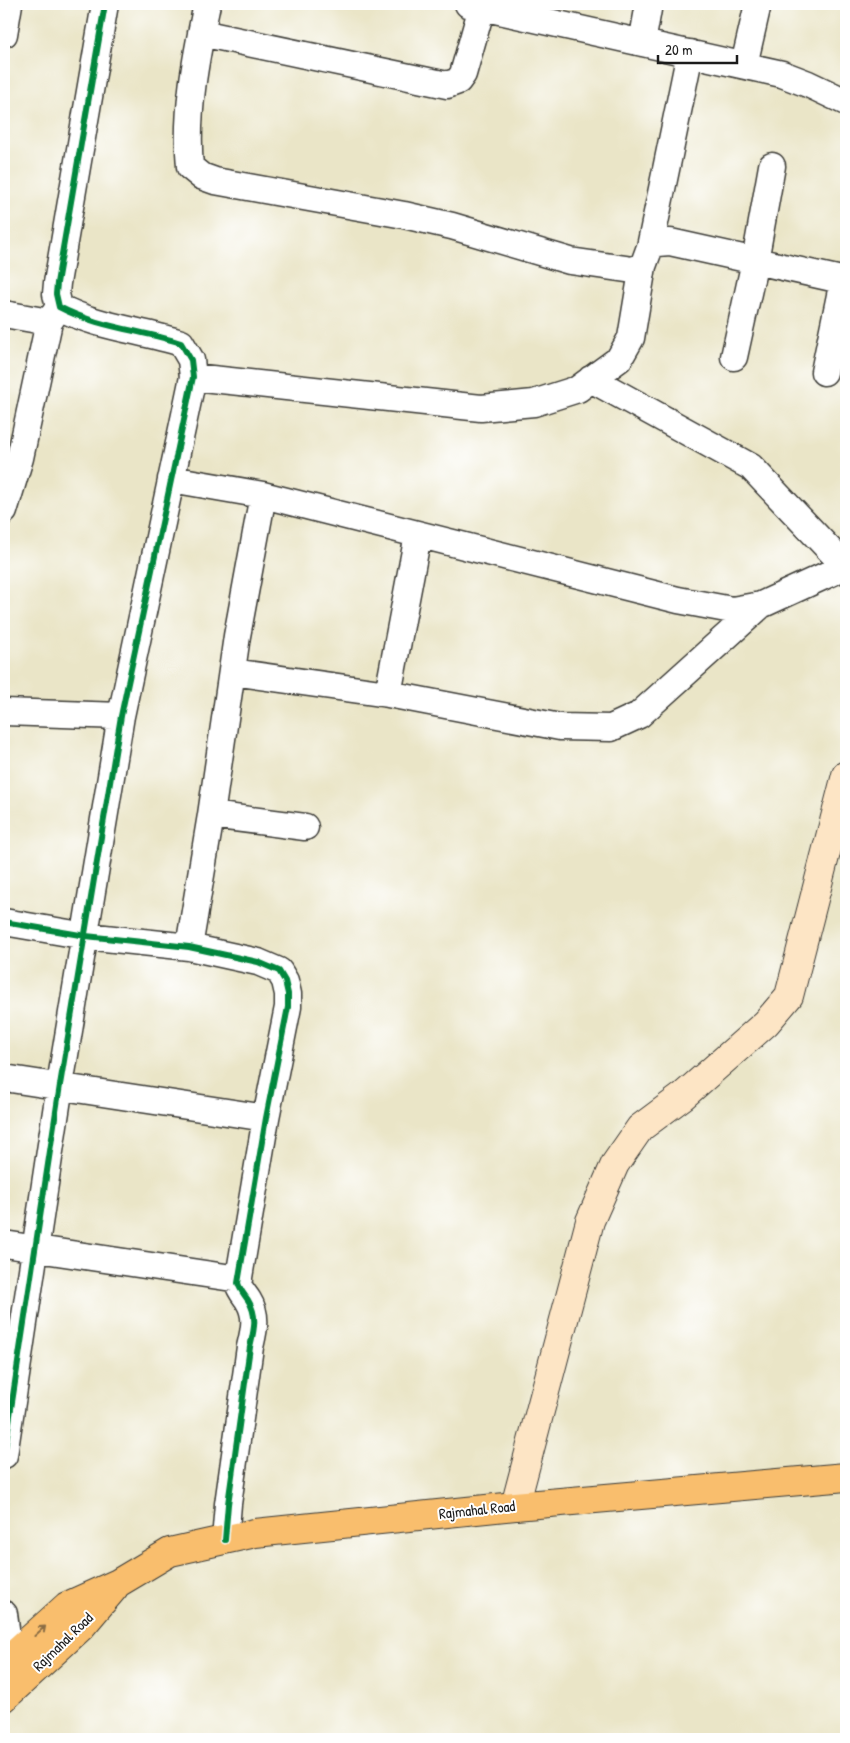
<svg xmlns="http://www.w3.org/2000/svg" width="850" height="1743" viewBox="0 0 850 1743" font-family="'Patrick Hand',sans-serif">
<style>
.lines{fill:none;stroke-linecap:round;stroke-linejoin:round}
.street-casing{stroke:#3b3a36;stroke-width:29}
.secondary-casing{stroke:#3b3a36;stroke-width:30}
.primary-casing{stroke:#3b3a36;stroke-width:30}
.street{stroke:#fff;stroke-width:26}
.secondary{stroke:#fde5c5;stroke-width:28}
.primary{stroke:#f9be6d;stroke-width:28}
.rail{stroke:#1c1c1c;stroke-width:4;stroke-dasharray:8 4;stroke-linecap:butt}
.cycleway-casing{stroke:#fff;stroke-width:9}
.cycleway{stroke:#00873e;stroke-width:6}
.oneway{stroke:#8a6d44}
.labels{text-anchor:middle;stroke-width:4;stroke-linejoin:round;paint-order:stroke}
.street-label{font-size:15px;fill:#1c1c1c;stroke:#fff}
</style>
<rect width="100%" height="100%" fill="#fff"/>
<filter id="ink" filterUnits="userSpaceOnUse"><feTurbulence type="fractalNoise" baseFrequency=".02" numOctaves="2"/><feDisplacementMap in="SourceGraphic" scale="10" xChannelSelector="R" yChannelSelector="G"/><feConvolveMatrix kernelMatrix="1 2 1 2 8 2 1 2 1" color-interpolation-filters="sRGB"/></filter>
<filter id="wash" filterUnits="userSpaceOnUse"><feTurbulence type="fractalNoise" baseFrequency=".0096" numOctaves="4" result="noise"/><feDisplacementMap in="SourceGraphic" scale="20" xChannelSelector="R" yChannelSelector="G"/><feGaussianBlur stdDeviation="1.12" result="paint"/><feColorMatrix in="noise" values="0 0 0 0 0 0 0 0 0 0 0 0 0 0 0 0 0 1.4 0 .05"/><feComposite in="paint" operator="in"/></filter>
<g filter="url(#wash)">
<rect width="100%" height="100%" fill="#eae5c7"/>
</g>
<g filter="url(#ink)">
<g class="lines">
<defs>
<path id="street" d="M207 4C196 57 185 112 190 167L201 176 215 181 404 215 452 226 570 261 633 270 643 266 650 247 657 243 670 242 846 281
M468 4 782 74 808 84 846 102
M201 33 447 85 458 81 463 74 482 7
M4 34 9 4
M642 43 649 4
M744 65 758 4
M650 247 690 53
M4 314 49 322
M734 357 755 261 772 166
M824 372 843 281
M193 377 481 408 534 403 578 389 619 359 631 338 643 266
M591 379 751 467 845 566
M171 479 263 495 678 600 732 610 761 605 846 566
M4 511 20 458 49 322 59 307
M232 672 388 694 560 727 611 728 639 715 761 605
M388 694 418 535
M4 712 121 716
M211 815 305 827
M4 922 86 936 189 947 258 962 279 971 285 981 288 994V1007L266 1118 238 1283C240 1290 244 1294 248 1300 258 1316 254 1330 250 1347L228 1504 225 1540
M189 947 211 815 237 636 263 495
M4 1078 266 1118
M4 1244 239 1279
M4 1455 60 1085 121 716 193 377 191 360 181 343C140 330 97 327 59 307L56 294 57 283 105 4
M4 1614 10 1658"/>
<path id="secondary" d="M515 1506 590 1221 615 1164 640 1128 683 1096 766 1023 789 996 846 775"/>
<path id="primary" d="M4 1663 67 1606 118 1583 170 1552 255 1533 515 1506 846 1477
M4 1698 81 1627 114 1588"/>
</defs>
<use href="#street" class="street-casing"/>
<use href="#secondary" class="secondary-casing"/>
<use href="#primary" class="primary-casing"/>
<use href="#street" class="street"/>
<use href="#secondary" class="secondary"/>
<use href="#primary" class="primary"/>
<path class="rail" d="M4 1734 22 1739"/>
<defs>
<path id="cycleway" d="M4 922 86 936 189 947 258 962 279 971 285 981 288 994V1007L266 1118 238 1283C240 1290 244 1294 248 1300 258 1316 254 1330 250 1347L228 1504 225 1540
M4 1455 60 1085 121 716 193 377 191 360 181 343C140 330 97 327 59 307L56 294 57 283 105 4"/>
</defs>
<use href="#cycleway" class="cycleway-casing"/>
<use href="#cycleway" class="cycleway"/>
</g>
<defs><path id="oneway-shaft" d="M-6 0H5M1.5-3L5.5 0L1.5 3" fill="none" stroke-width="1.6" stroke-linecap="round" stroke-linejoin="round" transform="scale(1.25)"/></defs>
<use class="oneway" href="#oneway-shaft" transform="translate(40 1631) rotate(-42)"/>
</g>
<g class="labels">
<g class="street-label">
<text transform="translate(477 1510) rotate(-6)" y="5">Rajmahal Road</text>
<text transform="translate(63 1642) rotate(-44)" y="5">Rajmahal Road</text>
</g>
</g>
<rect width="850" height="1743" fill="none" stroke="#fff" stroke-width="20"/>
<path d="M658 55v8h79v-8" fill="none" stroke="#1c1c1c" stroke-width="2.5"/>
<text x="665" y="55" font-size="15" fill="#1c1c1c" stroke="#ffffff" stroke-width="4" paint-order="stroke">20 m</text>
</svg>
